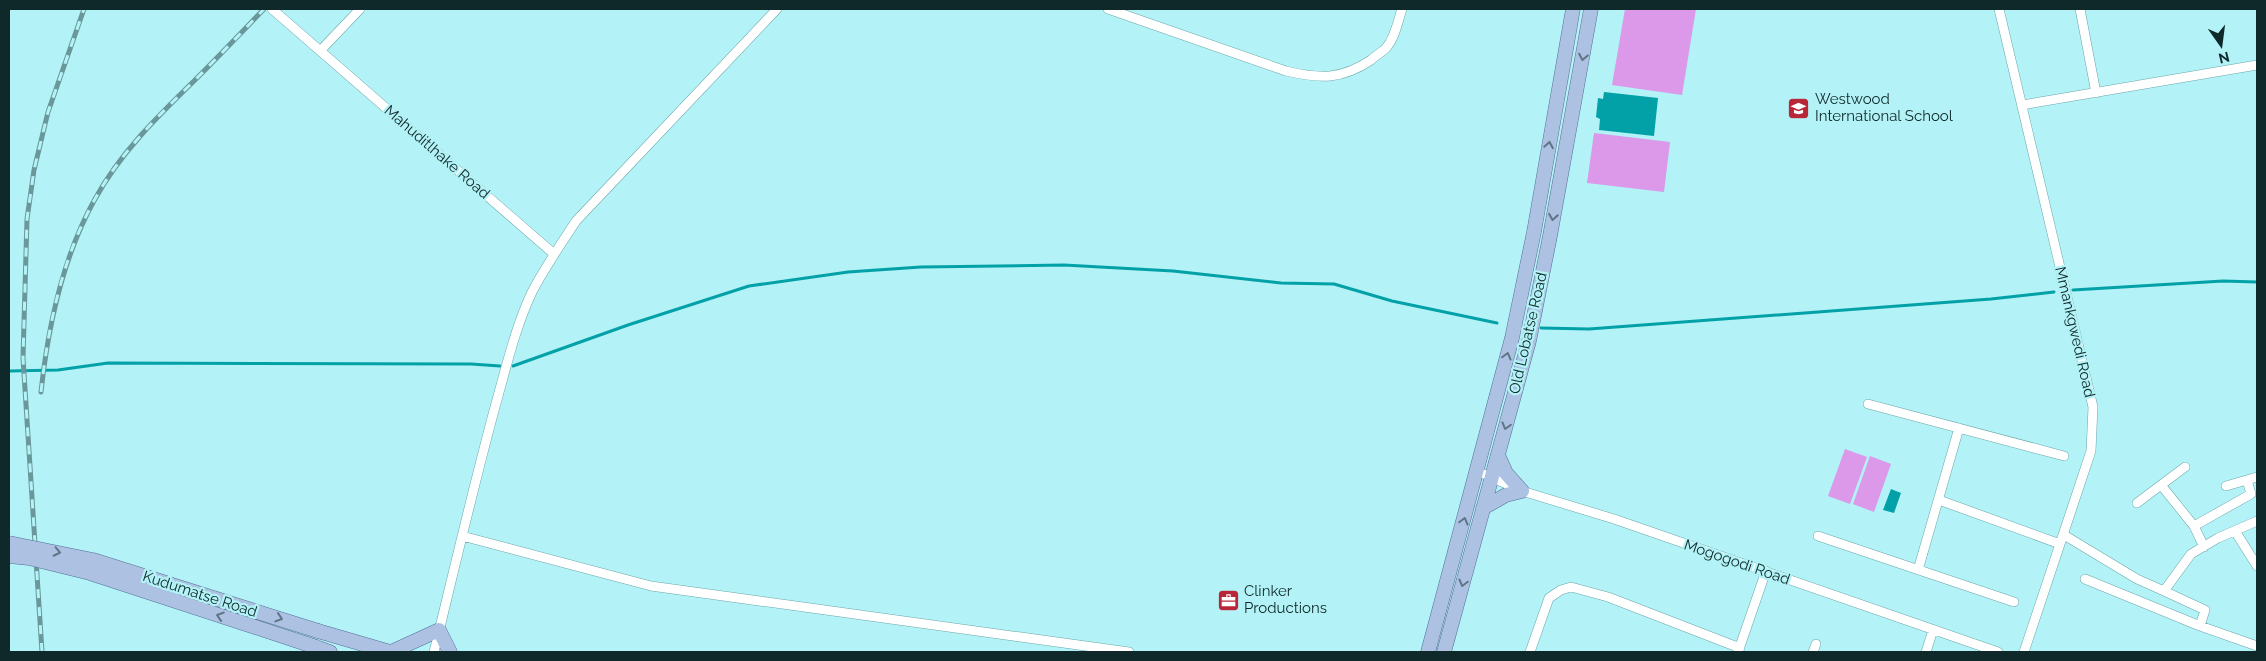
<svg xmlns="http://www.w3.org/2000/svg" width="2266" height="661" viewBox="0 0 2266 661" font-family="Raleway,sans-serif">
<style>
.green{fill:#dc98e9}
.water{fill:#02a1a8}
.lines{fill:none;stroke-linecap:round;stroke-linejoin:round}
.stream{stroke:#02a1a8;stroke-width:3}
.minor-casing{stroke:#6aa7aa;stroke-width:10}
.primary-casing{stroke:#527095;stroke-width:15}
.minor{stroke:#fff;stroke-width:9}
.primary{stroke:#adc1e2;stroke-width:14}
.rail-casing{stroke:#69979a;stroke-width:5}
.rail{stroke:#b3f2f6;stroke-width:3;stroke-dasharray:9;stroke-linecap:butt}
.primary-bridge-casing{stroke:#527095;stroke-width:15;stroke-linecap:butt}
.primary-bridge{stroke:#adc1e2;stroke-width:14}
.oneway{stroke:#5e7586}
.labels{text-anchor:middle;stroke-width:4.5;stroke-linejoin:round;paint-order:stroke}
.poi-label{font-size:15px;fill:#0f292a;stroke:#b3f2f6;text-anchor:start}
.street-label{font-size:15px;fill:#0f292a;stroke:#b3f2f6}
</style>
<rect width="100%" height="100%" fill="#b3f2f6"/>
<path class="green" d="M1625 9H1696L1682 95 1612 85Z
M1594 133 1670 142 1664 192 1587 183Z
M1845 449 1867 457 1850 504 1828 496Z
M1870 456 1891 464 1874 512 1853 504Z"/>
<path class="water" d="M1604 92 1658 98 1654 136 1599 130 1600 119 1596 117 1598 98 1603 99Z
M1891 489 1901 493 1894 513 1883 510Z"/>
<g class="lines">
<path class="stream" d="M2073 290 2223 281 2257 282
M1541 328 1589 329 1991 299 2054 292
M513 366 628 325 749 286 848 272 921 267 1064 265 1173 271 1281 283 1334 284 1392 301 1497 323
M9 371 58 370 108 363 471 364 500 366"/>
<defs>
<path id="minor" d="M272 9 554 254
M1108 9 1286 71C1320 79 1341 80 1371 60 1375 56 1382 52 1386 48 1395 38 1398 21 1402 9
M1999 9 2093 407 2091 451 2024 652
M2080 9 2096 93
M320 51 360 9
M2022 105 2257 65
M1868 404 2064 456
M1477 471 1522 491 1614 519 1998 652
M2161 485 2194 526 2204 547
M2226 486 2257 477
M1939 500 2060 544
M2137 503 2185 467
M2194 526 2251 494 2247 480
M2235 531 2257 566
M2064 535 2137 579 2164 591
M462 536 651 586 1129 652
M1818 536 2014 602
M1918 570 1959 428
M2085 579 2200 626 2257 646
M2200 626 2205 610 2164 591 2191 554 2218 538 2257 521
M434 652C454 570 473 488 495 407 506 368 515 328 532 292 545 267 561 244 576 221L777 9
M1530 652 1549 598 1561 590 1571 587 1608 597 1740 648
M1738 652 1766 571
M1813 652 1816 644
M1926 652 1933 630"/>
<path id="primary" d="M1483 508 1506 495 1522 491 1506 473 1498 455
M318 631 390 652
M316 647 330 652
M391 652 439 630 450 652
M1428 652 1512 338 1534 232 1573 9
M1444 652 1529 341 1550 236 1591 9"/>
</defs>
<use href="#minor" class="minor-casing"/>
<use href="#primary" class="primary-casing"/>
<use href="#minor" class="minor"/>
<use href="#primary" class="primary"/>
<defs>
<path id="rail" d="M41 392C48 326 62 258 95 199 120 153 158 116 195 80 218 57 241 33 264 9
M42 652 23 358 27 219 34 170 48 112 84 9"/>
</defs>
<use href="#rail" class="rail-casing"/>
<use href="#rail" class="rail"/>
<defs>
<path id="primary-bridge" d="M9 543 93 560 318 631
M9 556 29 558 90 573 316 647"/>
</defs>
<use href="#primary-bridge" class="primary-bridge-casing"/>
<use href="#primary-bridge" class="primary-bridge"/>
</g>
<defs><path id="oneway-chevron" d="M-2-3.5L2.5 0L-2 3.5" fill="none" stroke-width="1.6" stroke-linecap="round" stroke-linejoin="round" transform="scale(1.25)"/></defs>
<g class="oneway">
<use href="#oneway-chevron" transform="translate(1583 57) rotate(101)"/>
<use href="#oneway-chevron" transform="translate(1549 145) rotate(-80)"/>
<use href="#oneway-chevron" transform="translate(1553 217) rotate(99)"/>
<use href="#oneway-chevron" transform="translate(1507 356) rotate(-75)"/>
<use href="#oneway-chevron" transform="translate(1506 426) rotate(105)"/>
<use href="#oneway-chevron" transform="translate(1464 521) rotate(-75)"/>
<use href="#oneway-chevron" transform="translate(57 552) rotate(12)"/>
<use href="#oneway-chevron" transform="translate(1463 583) rotate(105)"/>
<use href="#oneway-chevron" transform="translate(220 616) rotate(-162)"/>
<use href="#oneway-chevron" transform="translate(279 618) rotate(18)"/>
</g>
<defs>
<symbol id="school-square" viewBox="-11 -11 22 22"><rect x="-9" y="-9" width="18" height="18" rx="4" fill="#b82637" stroke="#b3f2f6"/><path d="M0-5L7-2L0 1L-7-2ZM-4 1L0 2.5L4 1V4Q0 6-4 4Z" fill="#fff"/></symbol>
<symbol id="office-square" viewBox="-11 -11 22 22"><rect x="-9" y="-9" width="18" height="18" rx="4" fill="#b82637" stroke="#b3f2f6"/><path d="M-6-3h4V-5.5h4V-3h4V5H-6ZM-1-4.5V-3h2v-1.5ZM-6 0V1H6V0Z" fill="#fff"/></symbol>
</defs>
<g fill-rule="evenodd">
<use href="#school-square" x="1786" y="96" width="25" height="25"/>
<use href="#office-square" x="1216" y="588" width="25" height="25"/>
</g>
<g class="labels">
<g class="poi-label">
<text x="1815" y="104">Westwood<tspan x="1815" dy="17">International School</tspan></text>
<text x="1244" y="596">Clinker<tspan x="1244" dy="17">Productions</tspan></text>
</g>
<g class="street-label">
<text transform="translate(437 152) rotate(41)" y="5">Mahuditlhake Road</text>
<text transform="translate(2075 332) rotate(77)" y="5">Mmankgwedi Road</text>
<text transform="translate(1528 333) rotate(-77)" y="5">Old Lobatse Road</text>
<text transform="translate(1737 562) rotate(19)" y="5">Mogogodi Road</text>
<text transform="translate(200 594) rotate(18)" y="5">Kudumatse Road</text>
</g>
</g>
<rect width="2266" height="661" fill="none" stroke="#0f292a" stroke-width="20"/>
<g transform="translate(2221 45) rotate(166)" stroke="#b3f2f6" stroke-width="4" paint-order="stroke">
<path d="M0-4L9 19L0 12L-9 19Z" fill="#0f292a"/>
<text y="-8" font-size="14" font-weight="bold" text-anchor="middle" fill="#0f292a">N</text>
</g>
</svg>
